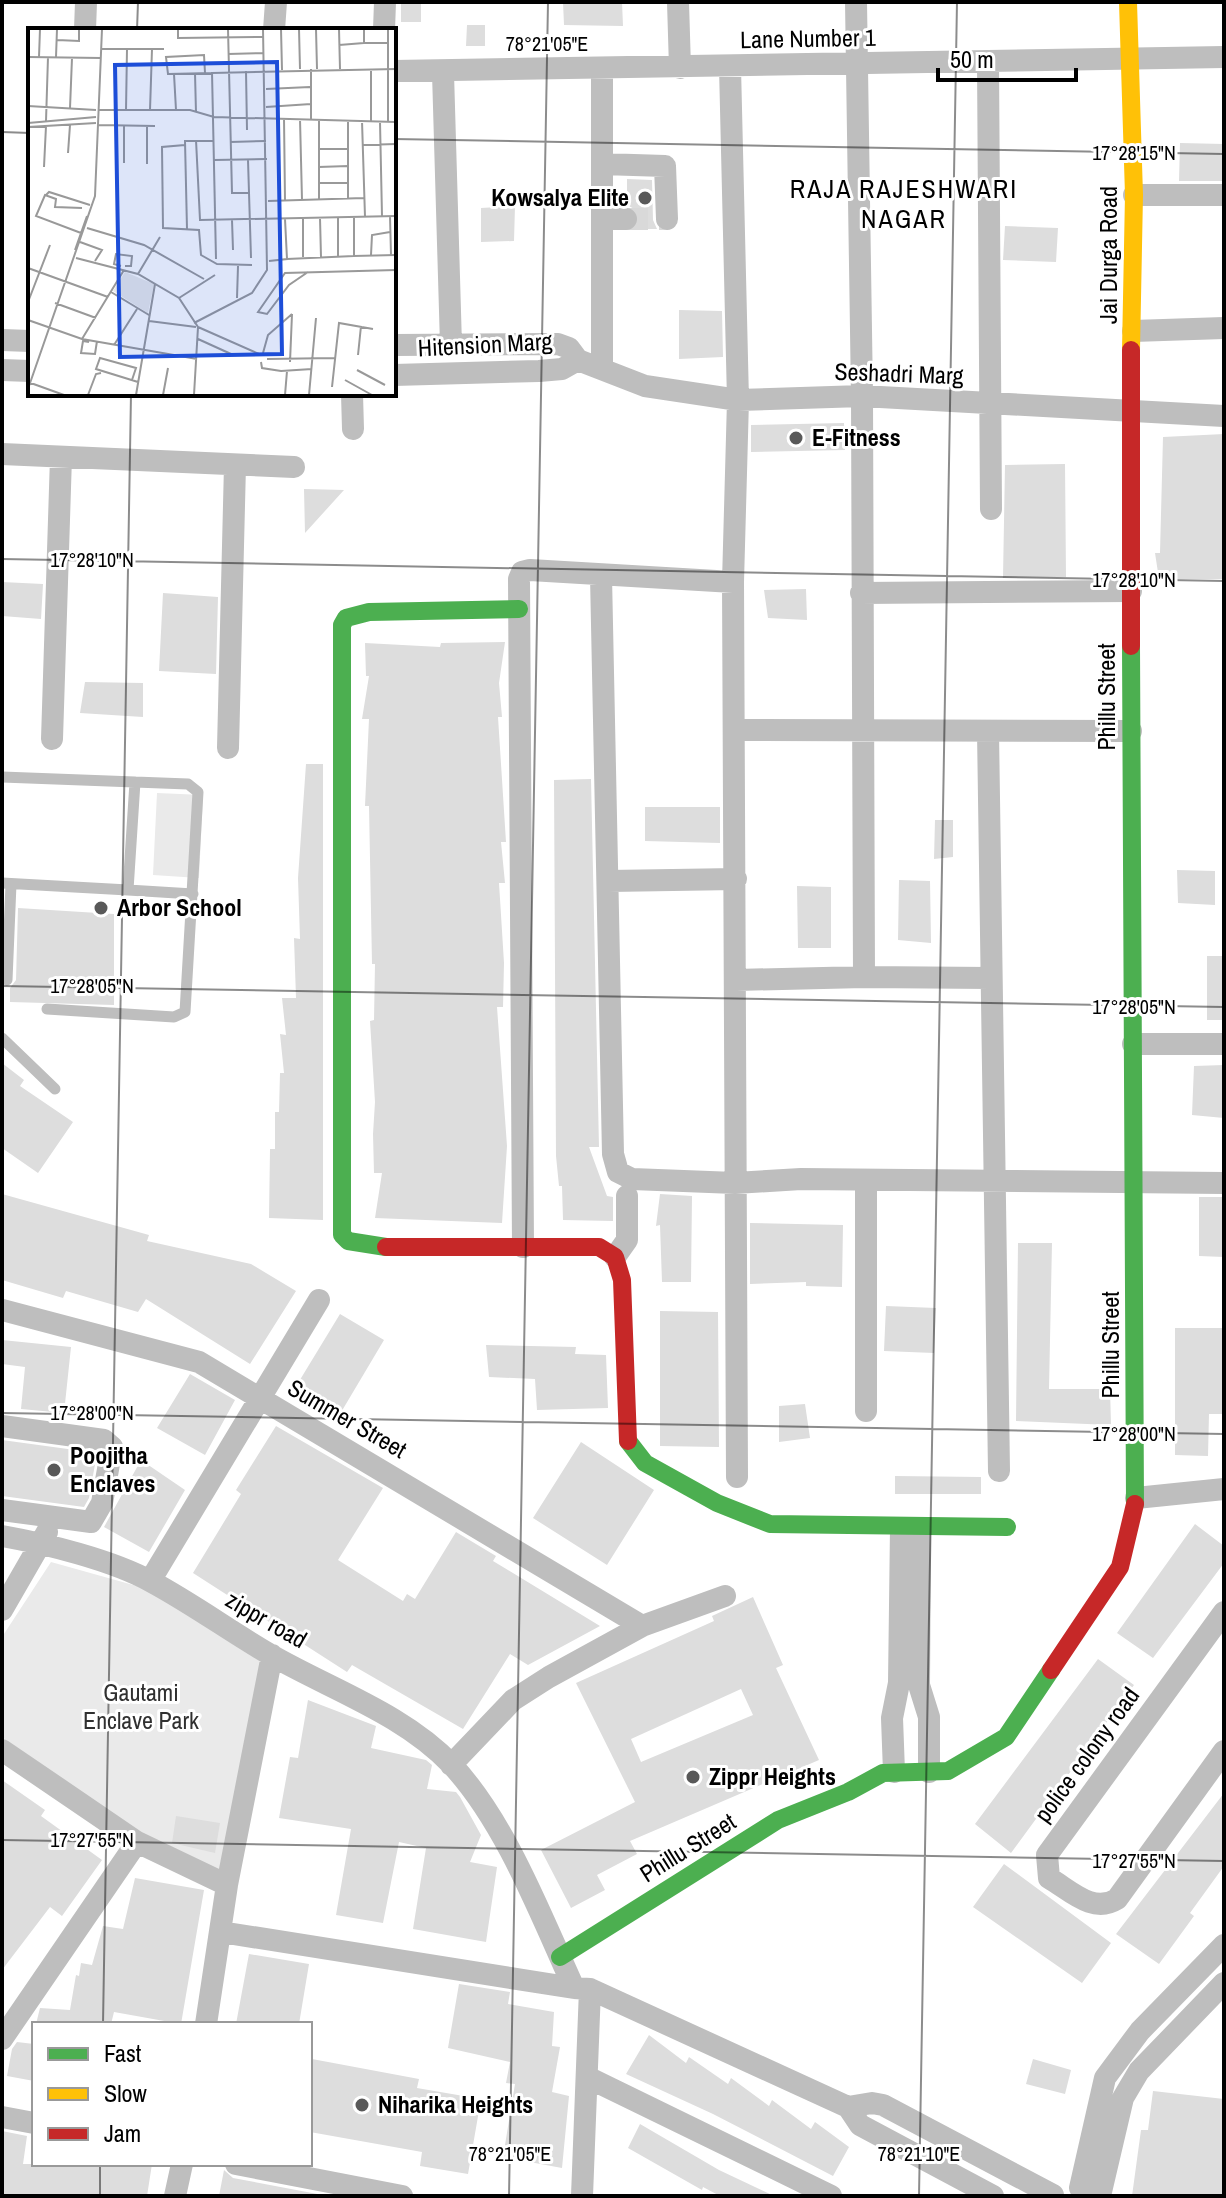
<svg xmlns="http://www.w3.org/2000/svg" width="1226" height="2198" viewBox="0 0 1226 2198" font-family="'Archivo Narrow',sans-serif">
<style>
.green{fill:#eaeaea}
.building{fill:#ddd;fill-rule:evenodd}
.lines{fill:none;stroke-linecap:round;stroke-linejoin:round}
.street-tunnel{stroke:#d9d9d9;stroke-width:22;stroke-dasharray:22 11;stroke-linecap:butt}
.lane{stroke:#bebebe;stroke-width:11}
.street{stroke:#bebebe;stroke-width:22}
.fast{stroke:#4caf50;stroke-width:18}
.slow{stroke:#ffc107;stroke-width:18}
.jam{stroke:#c62828;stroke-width:18}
.ticks{fill:none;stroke:#000;stroke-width:2;stroke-opacity:0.45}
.poi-dot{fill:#595959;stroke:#fff;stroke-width:3}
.labels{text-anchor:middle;stroke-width:6;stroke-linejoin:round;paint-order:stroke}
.street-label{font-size:24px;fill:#000;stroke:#fff}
.poi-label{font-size:24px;font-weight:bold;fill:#000;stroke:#fff;text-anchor:start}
.park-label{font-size:24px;fill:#303030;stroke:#fff}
.neighbourhood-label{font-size:26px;letter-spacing:2px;fill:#000;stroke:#fff}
.inset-road{fill:none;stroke:#999;stroke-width:2}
.view{fill:#1d4ed8;fill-opacity:0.15;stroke:#1d4ed8;stroke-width:4}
.inset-edge{fill:none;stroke:#000;stroke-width:4}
.ticks-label{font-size:20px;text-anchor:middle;fill:#000;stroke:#fff;stroke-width:6;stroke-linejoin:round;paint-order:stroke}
</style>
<rect width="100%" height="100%" fill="#fff"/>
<path class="green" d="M157 793 203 795 199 878 153 875Z
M51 1562 144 1588 263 1658 220 1874 144 1836 2 1737V1637Z"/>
<path class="building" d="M401 2H421V22H401Z
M563 2H622L623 26 564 25Z
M467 25H485V46H466Z
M1180 143 1224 144V181H1179Z
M627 179 652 180 653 220 657 229H635L640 218 638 211 627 205Z
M515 206 514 241 481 242V208Z
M1005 226 1058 228 1056 262 1003 260Z
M679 310 722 311 723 357 679 359Z
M844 423 845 450 751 452V425Z
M1224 434V579H1159L1155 553H1160L1163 437Z
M1065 464 1066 577 1003 578 1005 465Z
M304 489 344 490 305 533Z
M2 582 43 584 41 619 2 616Z
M806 589 807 620 768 618 764 590Z
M163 593 218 597 216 674 159 671Z
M505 642 499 683 502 717H498L506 842H501L505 883H499L504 963 503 1007H497L507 1146 502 1223 375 1218 382 1173H374L373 1134 375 1102 370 1021 374 1020 375 964H372L369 806H365L369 719H362L369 676H366L365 643 440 647 441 643Z
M85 682 143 683V717L80 713Z
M306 764H323V1220L269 1218 270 1149H275V1112H279L280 1073H284L280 1034 286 1035 282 998H296L294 938 300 939 298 878Z
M591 779 599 1147H589L607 1196 613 1197V1221L563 1220 562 1186H559L556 1156 554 780Z
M645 807H720V843L645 841Z
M935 820H953V857L934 859Z
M1177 870 1215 871V905L1178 903Z
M899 880 930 881 931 943 898 940Z
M797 886 831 887V948H798Z
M18 908 114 914V1005L10 1002V988L16 980Z
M1207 956H1224V1020H1207Z
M2 1063 24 1080 20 1086 73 1122 38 1173 2 1148Z
M1224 1065V1118L1192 1115 1194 1066Z
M2 1194 149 1235 147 1241 251 1264 296 1291 250 1364 146 1299 138 1312 66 1291 63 1298 2 1280Z
M660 1194 692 1196 691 1282H662L660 1225 656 1226Z
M1199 1197H1224V1257L1199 1256Z
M750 1223 843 1225 842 1287 806 1286V1282L750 1284Z
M1018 1243H1052L1049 1389H1110L1111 1425 1016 1421Z
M886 1306 936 1308 934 1353 884 1351Z
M660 1311 718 1312 719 1447 660 1446Z
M340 1314 384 1340 340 1414 295 1388Z
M1175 1328H1224V1414H1209L1208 1456 1175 1455Z
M2 1340 71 1347 64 1413 21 1409 25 1367 2 1364Z
M486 1345 576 1347 575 1354 606 1355 608 1408 537 1410 535 1379 489 1377Z
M190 1374 235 1400 205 1455 157 1428Z
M805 1404 810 1438 779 1442V1406Z
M276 1426 383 1488 338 1560 403 1601 407 1594 415 1599 456 1532 496 1556 493 1561 600 1626 528 1665 510 1654 463 1729 352 1665 347 1672 193 1573 241 1494 236 1490Z
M2 1440 97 1453 89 1498 84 1507 2 1496Z
M581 1442 654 1490 607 1565 533 1518Z
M141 1460 185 1490 149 1552 104 1527Z
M895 1476 981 1477V1494H895Z
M1195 1524 1224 1546V1563L1153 1658 1117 1633Z
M753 1597 783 1665 776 1668 819 1760 630 1841 637 1854 597 1875 605 1890 571 1908 541 1850 635 1802 576 1683 714 1621 712 1616ZM741 1689 753 1715 641 1762 631 1739Z
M1098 1659 1134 1685 1011 1853 975 1824Z
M308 1700 376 1726 371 1748 426 1760 432 1765 427 1789 456 1792 460 1797 481 1835 470 1862 497 1867 486 1942 413 1929 426 1848 399 1842 383 1923 336 1915 351 1829 279 1818 290 1757 298 1758Z
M2 1780 45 1810 41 1816 102 1860 62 1916 50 1907 2 1970Z
M1224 1793V1866L1190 1913 1194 1916 1159 1964 1116 1934Z
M176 1816 220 1823 215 1853 172 1843Z
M1004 1864 1111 1943 1082 1983 973 1907Z
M135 1878 204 1890 181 2024 114 2012 111 2024H36L40 2008 70 2010 76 1975 79 1976 81 1963 92 1965 103 1926 123 1929Z
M249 1954 309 1964 299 2024H236Z
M459 1984 510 1992 508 2004 554 2012 552 2046 560 2047 552 2092 569 2096 562 2168 503 2157 515 2084 506 2083 510 2062 448 2048Z
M649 2035 686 2063 689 2057 728 2084 731 2078 769 2106 772 2100 811 2129 815 2122 849 2147 833 2176 713 2114 626 2074Z
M17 2042 34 2044V2081L7 2076 12 2049Z
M312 2059 419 2079 417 2088 481 2099 468 2174 420 2166 422 2152 310 2132Z
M1033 2059 1071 2070 1065 2094 1026 2084Z
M1153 2091 1224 2099V2196H1132L1141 2130H1148Z
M640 2124 719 2170 774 2196H720L703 2187 702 2190 628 2148Z
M2 2131 27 2136 23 2164H152L147 2196H2Z
M224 2170 233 2178 328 2196H219Z"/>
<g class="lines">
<path class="street-tunnel" d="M626 219H667"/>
<path class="lane" d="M2 777 188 784 198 792 185 1012 174 1017 47 1009
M135 782 128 890 193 894
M2 883 128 890
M7 980 11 884
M2 1038 55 1089"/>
<path class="street" d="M678 2 680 68
M856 2 862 396 864 977 991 978
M85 30 86 2
M274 30 276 2
M384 30 385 2
M988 62 991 509
M730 67 738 400 733 582 737 1477
M602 69V369
M394 71 1224 57
M443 73 451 345
M602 164 665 166 667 219
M1134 195H1224
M602 219H626
M1133 331 1224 328
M2 340 30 341
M394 345 558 344 569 348 578 360
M578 360 645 386 738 400 862 396 1224 416
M2 370 30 371
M394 375 539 371 562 369 578 360
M352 394 353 429
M2 454 294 467
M601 576 613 1154 618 1172 632 1179 735 1183 801 1179 1224 1183
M861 593 1131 591
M736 730 1131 731
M988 731 999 1471
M52 739 61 457
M228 748 235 465
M609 881 736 879
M736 980 864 977
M1133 1044H1224
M866 1180V1411
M523 1247 519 579 522 572 530 570 733 582
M615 1257 627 1240V1196
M2 1310 199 1362 642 1626
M2 1426 104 1440 112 1447 102 1503 91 1522 2 1510
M1136 1498 1224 1489
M920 1528 919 1685 929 1717V1772
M2 1536C47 1544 112 1560 152 1582 193 1604 231 1632 271 1655 330 1689 404 1714 452 1765 506 1823 541 1916 574 1988L590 1989 582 2196
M150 1581 319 1300
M2 1610 47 1532
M1224 1612 1047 1855 1049 1878C1071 1891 1093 1914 1117 1899L1224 1751
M2 1750 137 1842 227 1885
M451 1765 513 1700 549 1677 642 1626 725 1596
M894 1772 892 1718 899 1683 901 1528
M221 1932 574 1988
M590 1989 848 2107 860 2125 993 2196
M206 2024 227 1885 272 1655
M2 2039 137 1842
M587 2077 831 2196
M848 2107 872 2103 883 2105 1053 2195
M2 2117 34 2123
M236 2164 402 2196
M1080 2188 1105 2078 1140 2031 1224 1945
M175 2196 182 2164
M1100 2196 1123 2098 1139 2071 1224 1983"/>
<path class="fast" d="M1131 646 1135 1504
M386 1247 348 1241 342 1235V625L346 618 369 612 519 609
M628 1441 645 1463 717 1503 770 1524 1007 1527
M560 1957 778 1820 848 1792 883 1773 948 1771 1006 1737 1051 1670"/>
<path class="slow" d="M1128 2 1134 195 1131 350"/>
<path class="jam" d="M1131 350V646
M386 1247H599L615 1257 622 1280 628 1441
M1051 1670 1120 1567 1135 1504"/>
</g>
<path class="ticks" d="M137 30 138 2M2 132 30 133M394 139 1224 154M2 559 1224 581M2 986 1224 1007M2 1413 1224 1434M2 1840 1224 1861M103 2024 131 394M100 2196V2164M509 2196 548 2M919 2196 957 2"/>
<g class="poi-dot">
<circle cx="645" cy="198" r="8"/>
<circle cx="796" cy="438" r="8"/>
<circle cx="101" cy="908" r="8"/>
<circle cx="54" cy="1470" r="8"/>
<circle cx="693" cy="1777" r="8"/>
<circle cx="362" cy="2105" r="8"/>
</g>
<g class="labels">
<g class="street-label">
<text transform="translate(808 39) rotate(-1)" y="8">Lane Number 1</text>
<text transform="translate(1109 255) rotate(-90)" y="8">Jai Durga Road</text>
<text transform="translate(485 345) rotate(-3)" y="8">Hitension Marg</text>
<text transform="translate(899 374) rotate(2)" y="8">Seshadri Marg</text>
<text transform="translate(1107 697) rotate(-90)" y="8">Phillu Street</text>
<text transform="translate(1111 1345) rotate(-90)" y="8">Phillu Street</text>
<text transform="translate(347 1419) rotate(30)" y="8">Summer Street</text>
<text transform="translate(266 1620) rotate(30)" y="8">zippr road</text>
<text transform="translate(1087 1755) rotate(-54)" y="8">police colony road</text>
<text transform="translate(688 1848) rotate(-32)" y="8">Phillu Street</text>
</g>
<g class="poi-label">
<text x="629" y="206" text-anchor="end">Kowsalya Elite</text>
<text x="812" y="446">E-Fitness</text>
<text x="117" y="916">Arbor School</text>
<text x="70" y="1464">Poojitha<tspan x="70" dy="28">Enclaves</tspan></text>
<text x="709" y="1785">Zippr Heights</text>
<text x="378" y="2113">Niharika Heights</text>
</g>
<g class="park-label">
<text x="141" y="1701">Gautami<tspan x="141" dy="28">Enclave Park</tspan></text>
</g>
<g class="neighbourhood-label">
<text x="904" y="198">RAJA RAJESHWARI<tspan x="904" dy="30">NAGAR</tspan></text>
</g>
</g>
<g transform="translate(28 28)">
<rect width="368" height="368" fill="#fff"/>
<path d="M97 244 126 256 120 285 85 263Z" fill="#eaeaea"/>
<path class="inset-road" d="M150 1V10L235 9M200 1 204 165H221M253 1 254 42M271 1 272 41M288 1 289 41M311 1 312 41M336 1V15H361M29 12 51 13V1M311 17 336 15M73 21H136M200 26 236 25M0 29 73 30M11 29 12 1M28 29 29 1M283 41V91M218 43 219 102M184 44 188 231M167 45 168 85M177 45 176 27 138 29 140 46 368 41M146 46 148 82M238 61 282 59M0 78 68 82M238 79 283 76M42 80 44 30M70 82H162L186 89 368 94M98 82 99 21M122 82 124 21M256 90 257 173M272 91 274 172M291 91V139M18 93 20 29M334 93 337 189M343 93V41M352 94 354 188M360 94V1M0 95 68 89M70 97 127 98M0 99 68 95M168 112 172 192 368 188M202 114 238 113M157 117 134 119 135 200 171 202 173 227 189 236 224 237M335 117 368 116M291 121H320M40 125 42 97M186 132 239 131M220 132 223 230M96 135V98M119 136V98M320 138V92M16 139 18 98M291 155H320M18 167 21 164 62 177M291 172V139L320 138V171M240 173 336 170M362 188 363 227M326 189V228L368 227M292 190 293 229M310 190V229M275 191V229M204 192 205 222M59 200 116 217 176 251M159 201 157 113H185M53 205 8 188 17 167 28 171 27 179 54 180M52 214 74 222 67 233M47 222 59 188M343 227 344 207 362 204M48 230 110 246 151 270 170 299 166 367M259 231 326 228M241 233 259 231 257 191M93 238 86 236 88 226 104 228 103 238H97M0 240 80 269M280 244 261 257 239 286 230 284 257 245 368 242M110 246 132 209M83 264 121 287M151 270 187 247M209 270 210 238M0 274 22 217M27 275 68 290M0 292 54 311 169 331M121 293 168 299M166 295 224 265 239 242 235 1M170 299 231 326M54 311 96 242M170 311 203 326M61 314 55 313 53 325 67 326 69 313M86 317 109 281M235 325 240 307 264 286M330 327 333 298M239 331 307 330M233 334 234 340 253 343 284 341M262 334 264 286M329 342 357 357M104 352 108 340 72 330 68 341 110 354M317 352 344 367M0 354 36 367M1 358 67 168 74 1M304 359 311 295 345 301M60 367 68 346 73 345M108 367 127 256M135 367 140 340M257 367 259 343M281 367 288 290"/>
<path class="view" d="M249 34 254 326 92 329 87 37Z"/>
<rect width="368" height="368" class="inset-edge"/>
</g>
<g class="ticks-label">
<text x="547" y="51">78°21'05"E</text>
<text x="1134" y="160">17°28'15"N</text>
<text x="92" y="567">17°28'10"N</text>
<text x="1134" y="587">17°28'10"N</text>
<text x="92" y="993">17°28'05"N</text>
<text x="1134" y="1014">17°28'05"N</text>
<text x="92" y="1420">17°28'00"N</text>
<text x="1134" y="1441">17°28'00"N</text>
<text x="92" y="1847">17°27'55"N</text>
<text x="1134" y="1868">17°27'55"N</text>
<text x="510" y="2161">78°21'05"E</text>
<text x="919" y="2161">78°21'10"E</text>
</g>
<rect width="1226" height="2198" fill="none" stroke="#000000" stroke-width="8"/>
<rect x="32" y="2022" width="280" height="144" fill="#ffffff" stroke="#999999" stroke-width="2"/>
<rect x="48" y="2048" width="40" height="12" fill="#4caf50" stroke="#999999" stroke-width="2"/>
<text x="104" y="2062" font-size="24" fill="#000000">Fast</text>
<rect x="48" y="2088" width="40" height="12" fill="#ffc107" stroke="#999999" stroke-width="2"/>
<text x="104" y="2102" font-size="24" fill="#000000">Slow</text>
<rect x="48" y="2128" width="40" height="12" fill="#c62828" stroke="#999999" stroke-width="2"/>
<text x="104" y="2142" font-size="24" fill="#000000">Jam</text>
<path d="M938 68v12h138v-12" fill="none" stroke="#000000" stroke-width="4"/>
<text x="950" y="68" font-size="24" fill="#000000" stroke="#ffffff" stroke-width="6" paint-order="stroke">50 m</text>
</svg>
